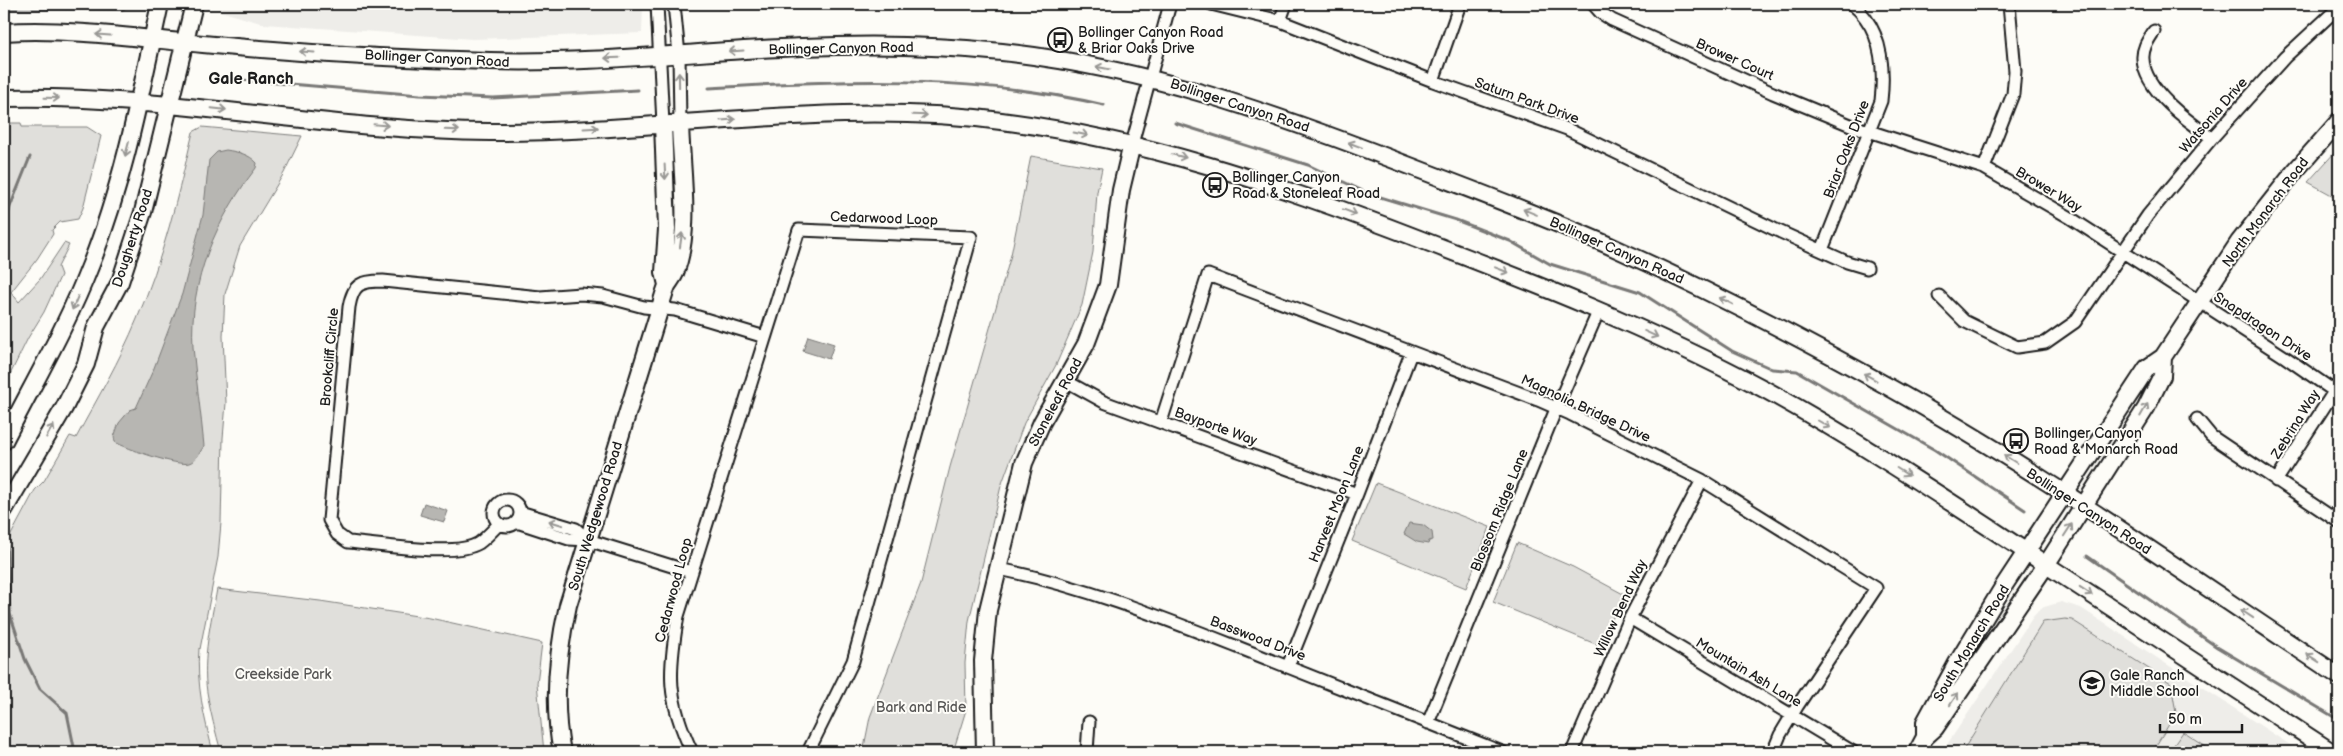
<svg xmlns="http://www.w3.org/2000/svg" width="2343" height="756" viewBox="0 0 2343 756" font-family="'Balsamiq Sans',sans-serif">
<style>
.built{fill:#eeede9}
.green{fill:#e0dfdb;stroke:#7e7e7c}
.water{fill:#b7b6b2;stroke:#797876}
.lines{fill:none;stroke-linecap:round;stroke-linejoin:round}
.stream{stroke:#797876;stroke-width:3}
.street-casing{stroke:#1c1c1c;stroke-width:15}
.secondary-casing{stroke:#1c1c1c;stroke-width:20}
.street{stroke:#fdfcf7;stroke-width:11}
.secondary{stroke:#fdfcf7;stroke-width:16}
.oneway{stroke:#989794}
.labels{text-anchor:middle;stroke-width:4;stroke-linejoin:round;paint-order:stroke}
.poi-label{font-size:14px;fill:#1c1c1c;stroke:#fdfcf7;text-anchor:start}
.street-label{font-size:14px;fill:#1c1c1c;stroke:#fdfcf7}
.park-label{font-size:14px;fill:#575655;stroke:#fdfcf7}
.quarter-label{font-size:16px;font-weight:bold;fill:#1c1c1c;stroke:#fdfcf7}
</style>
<rect width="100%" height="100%" fill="#fdfcf7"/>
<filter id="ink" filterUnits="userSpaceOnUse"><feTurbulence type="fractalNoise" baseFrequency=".02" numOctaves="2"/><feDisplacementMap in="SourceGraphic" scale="10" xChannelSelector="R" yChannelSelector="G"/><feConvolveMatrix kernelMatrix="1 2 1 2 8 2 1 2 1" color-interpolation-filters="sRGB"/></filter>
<g filter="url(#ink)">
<path class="built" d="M221 4H643L642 33 473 39 264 24 220 11Z
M2061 602 2081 608 2301 752H1942L2035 614 2041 608Z"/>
<path class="green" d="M4 4H132L123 10 4 9Z
M4 123H21L22 127H87L101 136 83 208 78 219 60 222 52 230 53 234 37 259 11 292 19 302 40 279 64 243 69 245 58 267 61 275 44 312 28 338 4 387Z
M202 127 302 136 284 173 240 246 225 294 223 336 226 403 223 438 221 523 218 557 200 649 199 648C196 685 204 717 213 752H4V548L35 490 44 481 70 436 76 438C97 399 120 360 137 319 163 259 178 196 193 132Z
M2336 151 2339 153V199L2308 182Z
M1031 156 1102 168 1097 192 1093 252 1082 305 1056 365 1024 423 1001 486 969 621 965 663 966 710 953 752H863L870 717 921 583 950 467 1011 255Z
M1376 483 1490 527 1466 588 1352 541Z
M1517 543 1573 567 1625 595 1598 645 1493 602Z
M217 589 320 601 430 618 542 643 537 683 544 752H221C216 733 210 712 207 692 202 658 211 622 217 589Z
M2065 619 2072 620 2171 683 2176 713 2152 752H1962L2043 622Z
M2183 732 2214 752H2169Z"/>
<path class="water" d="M226 150C238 152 249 154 257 163L256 168C216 220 189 280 193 347 196 380 201 413 204 446 200 452 196 461 189 463 179 467 125 448 115 442L114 437 119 423 130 410 136 408 154 368 182 294 203 215 209 160 217 152Z
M808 336 834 344 829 359 803 351Z
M424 503 448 511 444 522 420 515Z
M1409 523 1423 525 1432 532 1433 540 1429 541 1428 544 1417 542 1404 534Z"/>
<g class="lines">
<path class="stream" d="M218 78 420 95 493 98 638 90
M709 88C841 79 975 75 1104 105
M1175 123 1308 165 1367 193 1456 220 1510 241 1550 264 1640 292 1732 351 1772 369 1797 371 1935 450 2025 510
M4 232 10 207 30 157
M4 540 7 548 10 614 25 659 40 689 67 713 74 747 72 752
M2087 556 2217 647 2339 720"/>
<defs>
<path id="street" d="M657 4 663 124
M674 4 679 55 680 123
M1211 4 1280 21 1433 81 1567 129 1774 229 1847 262 1867 268
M1593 4 1601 13 1612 20 1773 93 1853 126 1984 168 2069 217 2285 357 2334 391
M1280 21 1286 4
M2154 31C2149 39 2142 48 2143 59 2144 90 2189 122 2212 138
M1433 81 1460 4
M1132 144 1170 4
M1984 168 2013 94 2015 71 2009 4
M1822 250 1881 101C1885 66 1882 28 1852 4
M1939 296 1964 321 2017 347 2045 343 2075 322 2148 215 2212 138 2285 57 2339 7
M1066 381 1104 402 1357 494
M2197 419 2211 436 2339 522
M1161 422 1208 275 1538 400 1570 414 1702 480 1876 588 1798 705 1780 735 1773 752
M2276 481 2339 384
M494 513a13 13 0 1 1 26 0a13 13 0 1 1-26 0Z
M520 512 576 529 588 540
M517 522 569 539 588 540 691 572
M499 524C493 530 486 538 479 543 455 558 378 544 348 542L337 534 329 520 349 307C353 284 360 281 383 281L540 297 581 294 603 296 644 307 675 310 765 337
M999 569C1083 586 1161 617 1240 648 1327 683 1415 717 1502 752
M1630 618 1853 752
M1288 666 1357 494 1411 353
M1428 723 1556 409 1599 310
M692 752C667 699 668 673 678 616L799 230 971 237 853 661 808 752
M1087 752 1089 722
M1572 752 1630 618 1702 480"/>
<path id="secondary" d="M4 32C70 28 137 38 203 44 298 53 395 59 490 61 595 64 698 51 802 47 869 44 936 45 1002 52 1148 68 1275 114 1410 166 1480 193 1551 219 1619 250 1710 291 1799 337 1887 386 2043 473 2190 577 2339 676
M4 98C167 94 327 131 490 132 660 133 831 99 1001 121 1143 139 1276 184 1409 235 1529 281 1650 328 1764 389 1852 437 1935 492 2019 547 2123 615 2228 684 2332 752
M663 124 667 229 664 272 667 285
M4 441C34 382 67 326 91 264 124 181 141 91 160 4
M4 510 64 408 86 364 96 327 120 282 143 212 194 4
M1925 737V722L1956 665 2005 584 2147 368 2163 357 2239 242 2295 171 2339 121
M562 752C552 703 557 654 568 605L660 308C662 301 664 293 667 286 669 282 673 278 675 273 692 230 681 169 680 123
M985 752 983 661 988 610 1024 463 1042 422 1086 344 1108 285 1121 190 1132 144
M1917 752 1925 737 1935 728 2046 565 2146 408 2162 376 2163 357"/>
</defs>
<use href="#street" class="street-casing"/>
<use href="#secondary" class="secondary-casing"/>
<use href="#street" class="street"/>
<use href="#secondary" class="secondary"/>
</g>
<defs><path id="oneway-shaft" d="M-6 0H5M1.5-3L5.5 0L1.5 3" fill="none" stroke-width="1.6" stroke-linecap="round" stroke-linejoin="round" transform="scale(1.25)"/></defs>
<g class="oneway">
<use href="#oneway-shaft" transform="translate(103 35) rotate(-176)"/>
<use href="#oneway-shaft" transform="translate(736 51) rotate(176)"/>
<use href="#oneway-shaft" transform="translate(307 52) rotate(-176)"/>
<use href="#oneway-shaft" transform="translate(612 58) rotate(178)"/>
<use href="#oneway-shaft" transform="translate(1103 68) rotate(-169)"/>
<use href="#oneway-shaft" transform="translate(679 80) rotate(-91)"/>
<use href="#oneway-shaft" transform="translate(52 98) rotate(1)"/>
<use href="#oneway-shaft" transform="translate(219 109) rotate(6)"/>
<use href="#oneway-shaft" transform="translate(920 115) rotate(2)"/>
<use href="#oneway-shaft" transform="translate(728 120) rotate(-4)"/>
<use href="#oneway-shaft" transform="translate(381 125) rotate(5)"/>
<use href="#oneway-shaft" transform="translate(591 128) rotate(-3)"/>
<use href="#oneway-shaft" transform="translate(452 130) rotate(2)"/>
<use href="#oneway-shaft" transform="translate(1081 134) rotate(11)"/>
<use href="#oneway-shaft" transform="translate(1355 145) rotate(-159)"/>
<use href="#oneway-shaft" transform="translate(127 149) rotate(105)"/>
<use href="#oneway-shaft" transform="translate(1179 156) rotate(14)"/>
<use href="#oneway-shaft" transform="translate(665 172) rotate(87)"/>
<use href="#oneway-shaft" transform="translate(1350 212) rotate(21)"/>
<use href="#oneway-shaft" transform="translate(1530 212) rotate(-158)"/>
<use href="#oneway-shaft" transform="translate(681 240) rotate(-82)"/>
<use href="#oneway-shaft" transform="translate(1502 270) rotate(21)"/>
<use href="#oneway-shaft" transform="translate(1726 301) rotate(-153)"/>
<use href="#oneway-shaft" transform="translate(75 303) rotate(113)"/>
<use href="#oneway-shaft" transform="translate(1651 334) rotate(24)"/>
<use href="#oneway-shaft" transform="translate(1870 377) rotate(-151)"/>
<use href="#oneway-shaft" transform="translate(2144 410) rotate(-60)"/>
<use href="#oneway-shaft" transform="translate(1824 424) rotate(30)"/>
<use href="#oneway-shaft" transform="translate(50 431) rotate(-60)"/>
<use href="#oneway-shaft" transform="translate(2010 459) rotate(-148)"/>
<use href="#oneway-shaft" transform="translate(1903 472) rotate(32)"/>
<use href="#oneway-shaft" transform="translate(556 523) rotate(-163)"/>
<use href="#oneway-shaft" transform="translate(2068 530) rotate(-57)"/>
<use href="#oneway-shaft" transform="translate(2086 591) rotate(33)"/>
<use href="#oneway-shaft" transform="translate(2247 614) rotate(-146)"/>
<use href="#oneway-shaft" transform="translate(2313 658) rotate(-147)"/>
<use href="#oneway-shaft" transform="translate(1954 699) rotate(-57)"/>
</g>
</g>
<defs>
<symbol id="bus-ring" viewBox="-11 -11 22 22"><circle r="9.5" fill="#fdfcf7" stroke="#1c1c1c" stroke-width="1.5"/><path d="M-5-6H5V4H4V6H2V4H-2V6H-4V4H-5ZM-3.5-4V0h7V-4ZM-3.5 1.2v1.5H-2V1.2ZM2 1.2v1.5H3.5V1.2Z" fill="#1c1c1c"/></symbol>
<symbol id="school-ring" viewBox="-11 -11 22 22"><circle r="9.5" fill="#fdfcf7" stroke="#1c1c1c" stroke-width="1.5"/><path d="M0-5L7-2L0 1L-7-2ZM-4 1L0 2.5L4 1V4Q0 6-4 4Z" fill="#1c1c1c"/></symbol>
</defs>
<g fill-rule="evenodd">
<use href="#bus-ring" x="1046" y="26" width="28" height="28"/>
<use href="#bus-ring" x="1201" y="171" width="28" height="28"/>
<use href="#bus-ring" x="2002" y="427" width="28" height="28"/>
<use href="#school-ring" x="2078" y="669" width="28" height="28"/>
</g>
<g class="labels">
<g class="poi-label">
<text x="1078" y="37">Bollinger Canyon Road<tspan x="1078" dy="16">&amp; Briar Oaks Drive</tspan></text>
<text x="1232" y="182">Bollinger Canyon<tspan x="1232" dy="16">Road &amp; Stoneleaf Road</tspan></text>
<text x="2034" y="438">Bollinger Canyon<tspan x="2034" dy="16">Road &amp; Monarch Road</tspan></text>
<text x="2110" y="680">Gale Ranch<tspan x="2110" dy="16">Middle School</tspan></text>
</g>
<g class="street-label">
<text transform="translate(841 48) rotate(-1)" y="5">Bollinger Canyon Road</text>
<text transform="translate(437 58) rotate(3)" y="5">Bollinger Canyon Road</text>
<text transform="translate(1735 59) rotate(24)" y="5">Brower Court</text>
<text transform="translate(1527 100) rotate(20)" y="5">Saturn Park Drive</text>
<text transform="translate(1240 105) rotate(18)" y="5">Bollinger Canyon Road</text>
<text transform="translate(2213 115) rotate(-49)" y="5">Watsonia Drive</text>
<text transform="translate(1846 149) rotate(-69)" y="5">Briar Oaks Drive</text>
<text transform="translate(2049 189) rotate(31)" y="5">Brower Way</text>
<text transform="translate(2265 212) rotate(-53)" y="5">North Monarch Road</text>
<text transform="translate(884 218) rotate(2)" y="5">Cedarwood Loop</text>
<text transform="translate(132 238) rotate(-72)" y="5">Dougherty Road</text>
<text transform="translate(1617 250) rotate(24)" y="5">Bollinger Canyon Road</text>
<text transform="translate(2263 326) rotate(33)" y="5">Snapdragon Drive</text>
<text transform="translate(329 357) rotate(-85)" y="5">Brookcliff Circle</text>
<text transform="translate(1055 402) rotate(-62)" y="5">Stoneleaf Road</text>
<text transform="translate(1586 408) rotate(25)" y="5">Magnolia Bridge Drive</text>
<text transform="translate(2295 424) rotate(-58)" y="5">Zebrina Way</text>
<text transform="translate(1216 426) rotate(20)" y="5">Bayporte Way</text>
<text transform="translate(1336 504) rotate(-68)" y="5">Harvest Moon Lane</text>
<text transform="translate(1499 510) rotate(-68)" y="5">Blossom Ridge Lane</text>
<text transform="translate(2089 511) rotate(33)" y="5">Bollinger Canyon Road</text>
<text transform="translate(595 516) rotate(-73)" y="5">South Wedgewood Road</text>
<text transform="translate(673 590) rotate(-75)" y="5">Cedarwood Loop</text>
<text transform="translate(1620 608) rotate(-65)" y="5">Willow Bend Way</text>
<text transform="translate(1258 638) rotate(21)" y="5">Basswood Drive</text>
<text transform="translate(1971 643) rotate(-59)" y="5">South Monarch Road</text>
<text transform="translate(1749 672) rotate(31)" y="5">Mountain Ash Lane</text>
</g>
<g class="park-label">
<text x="283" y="679">Creekside Park</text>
<text x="921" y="712">Bark and Ride</text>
</g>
<g class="quarter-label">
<text x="251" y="84">Gale Ranch</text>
</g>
</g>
<rect width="2343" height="756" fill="none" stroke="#fdfcf7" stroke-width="20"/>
<rect x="10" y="10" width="2323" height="736" fill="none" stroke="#1c1c1c" stroke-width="2" filter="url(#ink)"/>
<path d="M2160 724v8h82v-8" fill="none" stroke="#1c1c1c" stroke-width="2.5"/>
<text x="2168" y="724" font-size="15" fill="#1c1c1c" stroke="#fdfcf7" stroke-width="4" paint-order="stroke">50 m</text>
</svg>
